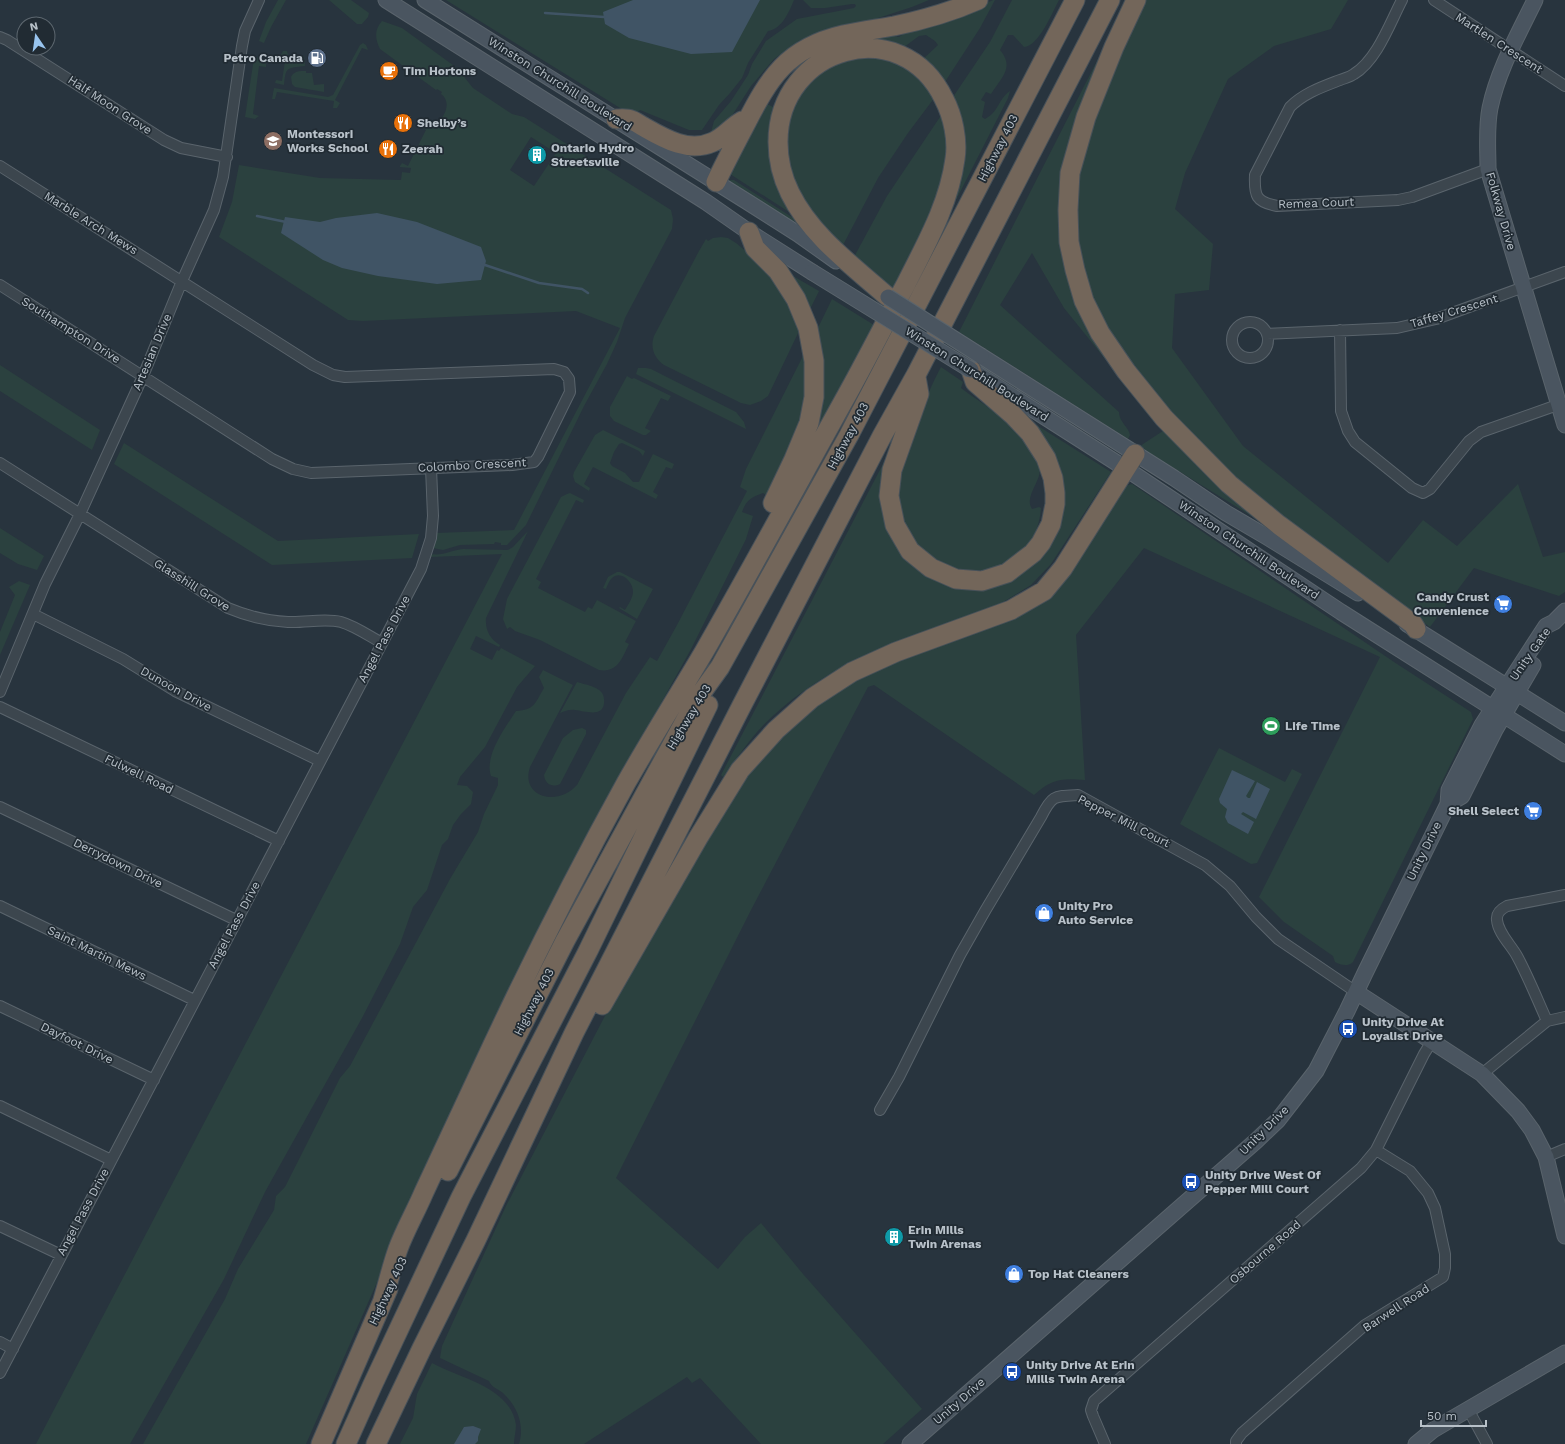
<svg xmlns="http://www.w3.org/2000/svg" width="1565" height="1444" viewBox="0 0 1565 1444" font-family="'Work Sans',sans-serif">
<style>
.green{fill:#2b413f;fill-rule:evenodd}
.water{fill:#405465}
.lines{fill:none;stroke-linecap:round;stroke-linejoin:round}
.stream{stroke:#405465;stroke-width:2.5}
.street-casing{stroke:#5a646c;stroke-width:12}
.secondary-casing{stroke:#5a646c;stroke-width:17}
.highway-casing{stroke:#475159;stroke-width:21}
.street{stroke:#3c464e;stroke-width:10}
.secondary{stroke:#4a5560;stroke-width:15}
.highway{stroke:#73665a;stroke-width:19}
.secondary-bridge-casing{stroke:#5a646c;stroke-width:17;stroke-linecap:butt}
.secondary-bridge{stroke:#4a5560;stroke-width:15}
.labels{text-anchor:middle;stroke-width:3.5;stroke-linejoin:round;paint-order:stroke}
.street-label{font-size:12px;fill:#b8c1c9;stroke:#212b33}
.poi-label{font-size:12px;font-weight:bold;fill:#b8c1c9;stroke:#212b33;text-anchor:start}
</style>
<rect width="100%" height="100%" fill="#28343e"/>
<path class="green" d="M278 0H286L271 27 264 43 259 41 266 22Z
M329 0H351L369 13 368 17 362 24H357Z
M446 0H794C789 12 782 29 768 31L748 63 742 78 730 93 719 105 702 130H689L640 110 633 116Z
M803 0H929L912 7 869 21 827 29 799 41 774 59 751 86 724 128 710 136 714 121 731 101 748 75 752 64 766 41 797 19 854 8 856 6 855 4H852L825 8H811Z
M993 0H995L980 28 943 85 921 61 938 45 935 41 926 35 919 36 900 50 863 43 878 36 893 34 894 36 899 37 907 31 970 11Z
M1012 0H1059C1052 13 1039 46 1024 47L1013 35H1008L1000 50C1015 68 1001 78 991 94L986 92 981 100 985 102 982 117 985 119C999 112 998 99 1010 91L1008 98 956 200 952 197 951 100 990 42Z
M1143 0H1348L1331 29 1274 46 1228 79 1185 173 1175 209 1213 244 1209 290 1175 294 1172 348 1243 446 1388 563 1423 520 1457 546 1518 484 1543 557 1565 552V592L1559 596 1474 568 1430 627 1400 606 1283 518 1204 452 1113 341 1084 280 1073 205 1089 129Z
M382 21 402 28 457 68 473 88 512 114 524 117 671 210 673 219 672 229 625 318 617 342 607 364 584 406 526 525 507 545H501V543L495 542 494 544 460 545 443 550 433 548 436 533 514 530 620 328 576 311 363 321 348 320 219 237 232 202 239 165 320 178 401 180 402 172 410 173 411 168 400 167V166L402 163 408 166 426 130 421 127 422 125 428 127 437 124C445 116 452 102 441 94L442 92 437 89 436 90 380 49C375 39 374 30 382 21ZM531 137 556 153 534 186 510 170Z
M363 43 366 45 368 50 362 48 335 100 340 103 337 108H333L334 101 277 92 275 99H272L274 88 328 97 333 95 360 45Z
M283 51H287L289 58 304 56 305 66C286 68 286 67 284 85L275 83 276 80 282 81 285 61 279 60V58Z
M1102 51 1063 216 1118 375 1064 308 1032 253 1000 305 1119 412C1119 422 1128 426 1130 435L1128 439 959 332Z
M257 57 266 63V67L259 66 253 114 259 116 255 119 245 117 254 58Z
M877 58 895 62 920 78 935 97 908 133 878 178 842 247 805 206 788 166 787 132 796 98 816 74 845 59Z
M306 71V73H312L314 85 324 84V92L295 87 292 84 291 77C294 71 299 71 306 71Z
M767 104 775 108 793 209 789 212 730 174Z
M942 114 946 142 947 161 932 215 893 289 883 282 854 257 887 196Z
M729 180H734L795 219 794 222 760 202 730 182Z
M721 237 728 238 736 243 776 276 800 329 768 396 761 401 750 405 741 403 664 365C654 358 650 347 654 336L699 251 706 239 708 241 713 238Z
M793 276 819 291 808 313 791 279Z
M832 299 874 325 796 476 815 334Z
M805 352V404L795 438 768 496 763 493C752 497 746 500 742 512L753 516 746 539 690 651 611 793 436 1148 306 1444H143L225 1299 238 1269 274 1210 276 1196 285 1187 340 1078 350 1066 450 879 478 832 484 814 498 785V778L491 776C484 756 505 728 516 711 535 710 535 703 544 688L539 677 543 670 573 685 530 767C520 797 558 807 577 785L626 693 650 657 657 661 677 625 747 491 740 487 746 469Z
M0 365 100 430 92 450 0 391Z
M941 367 963 382 961 388C975 399 991 408 1006 420 1015 427 1040 458 1040 469 1040 483 1024 497 1032 509L1039 507 1041 508C1037 574 952 592 914 544 910 539 904 534 903 529 900 523 896 494 897 487 897 478 903 467 906 458 916 427 925 396 941 367Z
M638 368H646L651 369 736 412 744 422 746 429 636 374Z
M627 376 632 379 634 378 671 396 668 401 661 398 645 428 651 431 646 435H643L614 421 610 416V407Z
M1027 419 1111 472 1051 564 1031 585 1000 604 850 663C816 681 783 703 757 732 745 746 734 762 723 777L721 775 896 439 884 479 924 571 1007 577 1058 513Z
M1166 429 1274 530 1140 447 1143 444Z
M603 430 645 451 643 456 639 451 622 443 619 444 614 452 610 463 612 466 625 473 633 482H639L653 454 674 464 672 469 666 467 653 492 658 495 656 499 593 467 584 484 590 488 589 491 575 482 573 476 574 472 595 435Z
M124 443 278 541 419 534 412 558 272 565 114 464Z
M1132 484 1394 662 1471 712 1473 719 1353 962C1348 967 1341 965 1335 962L1333 956 1284 922 1259 897 1380 657 1144 548 1076 635 1085 780C1061 778 1052 779 1034 795L874 685 868 687 751 910 616 1178 718 1269 745 1237 761 1223 803 1274 922 1409 883 1444H761L700 1378 692 1383 687 1377 584 1444H519C525 1425 517 1406 503 1393 498 1389 491 1387 489 1381L440 1358 442 1346 506 1206 608 1010 656 925 738 789 767 750 792 725 841 687 882 666 1005 621 1125 486Z
M570 493 584 500 583 503 576 500 536 579 541 582 538 588 585 612 588 607 592 609 597 600 636 621 625 642 629 644C622 658 618 673 599 670L540 640 515 631 510 627 507 629 503 619 507 599 561 497 567 494Z
M0 528 44 556 37 570 18 564 0 553Z
M528 531 486 618C485 630 490 639 500 645L499 647 476 636 470 649 492 660 497 650 499 651 501 648 535 666 517 687 485 747 460 777 457 785 467 786 473 792 471 804 461 814 453 825 448 839 442 845 427 890 413 907 400 944 362 1018 265 1192 224 1279 130 1444H36L502 554 431 557V554C443 556 452 550 463 549L508 550 513 547Z
M617 572H620L653 589 637 619 619 608 620 607 625 610C628 605 632 599 633 593 634 584 624 572 615 576 610 578 608 584 606 589L603 588 608 577Z
M19 581 30 585 0 655V632L15 595 9 587Z
M577 682C586 685 604 687 604 699 606 719 585 711 575 710 570 709 565 711 560 713Z
M582 728 586 730V734L560 784C552 788 545 784 544 775L563 738 573 730Z
M1219 748 1285 782 1292 769 1302 774 1257 863 1251 864 1180 824Z
M432 1363C459 1378 511 1387 516 1425 516 1431 514 1438 514 1444H400L413 1418 417 1394Z"/>
<path class="water" d="M633 0H760L732 52 691 54 629 38 605 24 603 12Z
M377 213 417 222 481 247 486 261 481 280 437 284 378 276 342 268 323 260 281 233 285 217 320 222 336 218Z
M1232 770 1255 781 1246 796 1248 798H1250L1257 782 1270 789 1256 819 1243 812 1241 814 1254 822 1248 834 1228 823 1225 817 1227 809 1220 803 1219 799Z
M473 1426 481 1429 478 1437V1441L475 1444H454L464 1427Z"/>
<g class="lines">
<path class="stream" d="M545 13 604 17
M257 216 286 222
M482 264 539 283 582 289 588 293"/>
<defs>
<path id="street" d="M1402 0C1390 23 1377 60 1354 74 1350 77 1345 78 1340 80 1322 87 1304 93 1290 107L1255 175C1254 196 1256 202 1277 206L1398 200 1412 197 1488 169
M1434 0 1565 86
M0 37 7 40 164 140 181 148 227 157
M0 166 313 365 333 375 345 377 554 369 564 372 569 379 570 392 538 457 534 462 512 465 311 473 293 469 272 459 0 285
M1232 340a18 18 0 1 1 36 0a18 18 0 1 1-36 0Z
M1340 330 1341 411 1348 431 1355 442 1412 488 1423 493 1430 489 1469 441 1481 432 1563 403
M1267 334 1397 328 1436 319 1565 272
M0 463 228 608C247 616 267 621 288 622 305 623 324 618 341 622 355 626 369 636 382 643
M33 614 123 659 175 691 320 761
M0 692 45 584 80 514 143 376 182 281 214 210 223 177 242 46 245 31 259 0
M0 707 279 841
M0 807 236 920
M0 906 194 1000
M0 1006 154 1080
M1547 1021C1537 999 1528 976 1517 956 1511 945 1498 933 1497 920 1496 913 1501 909 1507 906L1565 895
M1482 1074 1547 1021 1565 1017
M0 1106 111 1160
M880 1110 899 1077 960 955 985 911 1041 817C1052 795 1054 796 1078 795L1205 865 1230 886 1256 917 1278 939 1356 992
M1546 1157 1565 1149
M0 1226 61 1255
M0 1342 13 1349
M0 1373 421 569 431 538 433 516 431 468
M1468 1409 1487 1444
M1105 1444 1093 1416 1091 1410 1094 1401 1361 1168 1376 1150 1424 1054 1432 1041
M1236 1444V1441L1242 1433 1365 1325 1443 1277 1445 1268V1254L1435 1208 1428 1193 1410 1171 1376 1150"/>
<path id="secondary" d="M386 0 706 202 749 232 812 272
M425 0 746 201 798 234 836 261
M1535 0C1518 35 1498 70 1490 108 1486 128 1488 149 1488 169L1565 425
M981 356 1174 478 1226 513 1267 537 1358 593
M971 370 1131 472 1341 612 1565 754
M1407 624 1565 723
M1448 804 1462 796 1495 730 1533 665
M1356 992 1482 1074 1518 1111 1532 1130 1546 1157 1565 1236
M910 1444 1256 1141 1278 1120 1316 1071 1347 1011 1365 973 1448 804 1449 790 1482 725 1546 626 1554 622 1565 611
M1416 1444 1433 1430 1450 1420 1565 1353"/>
<path id="highway" d="M1136 0 1114 47 1086 117 1070 173 1068 210 1069 242 1075 270 1084 301 1100 333 1126 371 1164 418 1229 484 1279 525 1413 624 1416 629
M616 119C620 119 626 118 631 120 635 121 640 125 644 127 665 139 689 153 713 142 725 137 731 127 742 121
M716 182C725 163 735 144 745 125 769 78 787 48 843 35 860 31 877 29 894 26 923 20 951 12 978 0
M749 232 755 248 778 271 796 299 808 328 814 361V397L809 423 794 459 773 503
M916 377 919 394 892 470 889 496 895 525 910 551 931 568 956 579 982 581 1007 573 1033 553 1041 543 1051 524 1055 504V493L1053 478 1046 458 1030 433 1013 415 975 382 971 370
M602 1005 698 838 740 770 776 730 812 698 852 672 896 652 1011 610 1044 591 1063 568 1135 454
M448 1171 565 941 697 699 720 667 849 435 1075 0
M383 1300C388 1283 392 1266 398 1249 405 1230 416 1211 424 1192 443 1152 462 1111 481 1070 526 973 574 877 626 783 651 739 678 696 704 652 751 570 797 485 843 402 865 363 885 323 906 284 926 244 949 204 955 159 958 140 953 116 944 99 902 11 778 46 778 142 778 159 782 177 790 193 811 236 853 266 888 297
M321 1444 388 1289
M346 1444 373 1384 461 1197 588 951 708 705
M376 1444 422 1348 476 1240 574 1033 741 707 882 436 916 375 1110 0"/>
</defs>
<use href="#street" class="street-casing"/>
<use href="#secondary" class="secondary-casing"/>
<use href="#highway" class="highway-casing"/>
<use href="#street" class="street"/>
<use href="#secondary" class="secondary"/>
<use href="#highway" class="highway"/>
<defs>
<path id="secondary-bridge" d="M812 272 971 370
M888 297 981 356"/>
</defs>
<use href="#secondary-bridge" class="secondary-bridge-casing"/>
<use href="#secondary-bridge" class="secondary-bridge"/>
</g>
<defs>
<symbol id="fuel-disc" viewBox="-11 -11 22 22"><circle r="9.5" fill="#5c6f8a" stroke="#212b33"/><path d="M-5.5-6h7V0h2V4h1.3V-2.5L3-4.5l.8-.8L6-3V5H2.5V1h-1V6h-7ZM-4.2-4.7v3.2H.2V-4.7Z" fill="#fff"/></symbol>
<symbol id="cafe-disc" viewBox="-11 -11 22 22"><circle r="9.5" fill="#e8710a" stroke="#212b33"/><path d="M-5.5-4.5H6V0H3Q3 3.5 0 3.5H-2.5Q-5.5 3.5-5.5 0ZM3-3.2v2h1.7v-2ZM-6 4.5H4V6H-6Z" fill="#fff"/></symbol>
<symbol id="restaurant-disc" viewBox="-11 -11 22 22"><circle r="9.5" fill="#e8710a" stroke="#212b33"/><path d="M-5-6h1v4h1v-4h1v4h1v-4h1v5L-1.5 .5V6h-2V.5L-5-1ZM5-6V6H3V1.5H1.5Q1.5-4 5-6Z" fill="#fff"/></symbol>
<symbol id="school-disc" viewBox="-11 -11 22 22"><circle r="9.5" fill="#8d6e63" stroke="#212b33"/><path d="M0-5L7-2L0 1L-7-2ZM-4 1L0 2.5L4 1V4Q0 6-4 4Z" fill="#fff"/></symbol>
<symbol id="building-disc" viewBox="-11 -11 22 22"><circle r="9.5" fill="#0f9aa8" stroke="#212b33"/><path d="M-4-6H4V6H1V3H-1V6H-4ZM-2.5-4.3h1.7v1.8h-1.7ZM.8-4.3h1.7v1.8H.8ZM-2.5-1h1.7V.8h-1.7ZM.8-1h1.7V.8H.8Z" fill="#fff"/></symbol>
<symbol id="supermarket-disc" viewBox="-11 -11 22 22"><circle r="9.5" fill="#3f7fe0" stroke="#212b33"/><path d="M-6-5.5h2.5l.6 2H6L4.5 2H-2.5L-4.4-4H-6ZM-1.5 3.2a1.3 1.3 0 1 0 .1 0ZM3 3.2a1.3 1.3 0 1 0 .1 0Z" fill="#fff"/></symbol>
<symbol id="stadium-disc" viewBox="-11 -11 22 22"><circle r="9.5" fill="#2e9e5b" stroke="#212b33"/><path d="M0-5a6.5 5 0 1 0 0 10a6.5 5 0 1 0 0-10ZM-3.5-1.8h7v3.6h-7Z" fill="#fff"/></symbol>
<symbol id="shop-disc" viewBox="-11 -11 22 22"><circle r="9.5" fill="#3f7fe0" stroke="#212b33"/><path d="M-5-2.5h2.3a2.7 3.5 0 0 1 5.4 0H5L5.5 6h-11ZM-1.5-2.5h3a1.5 2.3 0 0 0-3 0Z" fill="#fff"/></symbol>
<symbol id="bus-disc" viewBox="-11 -11 22 22"><circle r="9.5" fill="#1a4fb4" stroke="#212b33"/><path d="M-5-6H5V4H4V6H2V4H-2V6H-4V4H-5ZM-3.5-4V0h7V-4ZM-3.5 1.2v1.5H-2V1.2ZM2 1.2v1.5H3.5V1.2Z" fill="#fff"/></symbol>
</defs>
<g fill-rule="evenodd">
<use href="#fuel-disc" x="306" y="47" width="22" height="22"/>
<use href="#cafe-disc" x="378" y="60" width="22" height="22"/>
<use href="#restaurant-disc" x="392" y="112" width="22" height="22"/>
<use href="#school-disc" x="262" y="130" width="22" height="22"/>
<use href="#restaurant-disc" x="377" y="138" width="22" height="22"/>
<use href="#building-disc" x="526" y="144" width="22" height="22"/>
<use href="#supermarket-disc" x="1492" y="593" width="22" height="22"/>
<use href="#stadium-disc" x="1260" y="715" width="22" height="22"/>
<use href="#supermarket-disc" x="1522" y="800" width="22" height="22"/>
<use href="#shop-disc" x="1033" y="902" width="22" height="22"/>
<use href="#bus-disc" x="1337" y="1018" width="22" height="22"/>
<use href="#bus-disc" x="1180" y="1171" width="22" height="22"/>
<use href="#building-disc" x="883" y="1226" width="22" height="22"/>
<use href="#shop-disc" x="1003" y="1263" width="22" height="22"/>
<use href="#bus-disc" x="1001" y="1361" width="22" height="22"/>
</g>
<g class="labels">
<g class="street-label">
<text transform="translate(1499 43) rotate(33)" y="4">Martlen Crescent</text>
<text transform="translate(560 84) rotate(32)" y="4">Winston Churchill Boulevard</text>
<text transform="translate(110 105) rotate(33)" y="4">Half Moon Grove</text>
<text transform="translate(998 148) rotate(-63)" y="4">Highway 403</text>
<text transform="translate(1316 203) rotate(-2)" y="4">Remea Court</text>
<text transform="translate(1501 211) rotate(74)" y="4">Folkway Drive</text>
<text transform="translate(91 223) rotate(32)" y="4">Marble Arch Mews</text>
<text transform="translate(1454 311) rotate(-17)" y="4">Taffey Crescent</text>
<text transform="translate(71 330) rotate(32)" y="4">Southampton Drive</text>
<text transform="translate(152 352) rotate(-67)" y="4">Artesian Drive</text>
<text transform="translate(977 374) rotate(32)" y="4">Winston Churchill Boulevard</text>
<text transform="translate(848 436) rotate(-62)" y="4">Highway 403</text>
<text transform="translate(472 465) rotate(-3)" y="4">Colombo Crescent</text>
<text transform="translate(1249 550) rotate(34)" y="4">Winston Churchill Boulevard</text>
<text transform="translate(192 585) rotate(32)" y="4">Glasshill Grove</text>
<text transform="translate(384 639) rotate(-62)" y="4">Angel Pass Drive</text>
<text transform="translate(1530 654) rotate(-55)" y="4">Unity Gate</text>
<text transform="translate(176 689) rotate(29)" y="4">Dunoon Drive</text>
<text transform="translate(689 717) rotate(-59)" y="4">Highway 403</text>
<text transform="translate(139 774) rotate(26)" y="4">Fulwell Road</text>
<text transform="translate(1124 821) rotate(27)" y="4">Pepper Mill Court</text>
<text transform="translate(1424 851) rotate(-64)" y="4">Unity Drive</text>
<text transform="translate(118 863) rotate(26)" y="4">Derrydown Drive</text>
<text transform="translate(234 925) rotate(-62)" y="4">Angel Pass Drive</text>
<text transform="translate(97 953) rotate(26)" y="4">Saint Martin Mews</text>
<text transform="translate(534 1002) rotate(-63)" y="4">Highway 403</text>
<text transform="translate(77 1043) rotate(26)" y="4">Dayfoot Drive</text>
<text transform="translate(1264 1130) rotate(-45)" y="4">Unity Drive</text>
<text transform="translate(83 1212) rotate(-62)" y="4">Angel Pass Drive</text>
<text transform="translate(1265 1252) rotate(-41)" y="4">Osbourne Road</text>
<text transform="translate(388 1291) rotate(-65)" y="4">Highway 403</text>
<text transform="translate(1396 1308) rotate(-33)" y="4">Barwell Road</text>
<text transform="translate(959 1401) rotate(-41)" y="4">Unity Drive</text>
</g>
<g class="poi-label">
<text x="303" y="62" text-anchor="end">Petro Canada</text>
<text x="403" y="75">Tim Hortons</text>
<text x="417" y="127">Shelby’s</text>
<text x="287" y="138">Montessori<tspan x="287" dy="14">Works School</tspan></text>
<text x="551" y="152">Ontario Hydro<tspan x="551" dy="14">Streetsville</tspan></text>
<text x="402" y="153">Zeerah</text>
<text x="1489" y="601" text-anchor="end">Candy Crust<tspan x="1489" dy="14">Convenience</tspan></text>
<text x="1285" y="730">Life Time</text>
<text x="1519" y="815" text-anchor="end">Shell Select</text>
<text x="1058" y="910">Unity Pro<tspan x="1058" dy="14">Auto Service</tspan></text>
<text x="1362" y="1026">Unity Drive At<tspan x="1362" dy="14">Loyalist Drive</tspan></text>
<text x="1205" y="1179">Unity Drive West Of<tspan x="1205" dy="14">Pepper Mill Court</tspan></text>
<text x="908" y="1234">Erin Mills<tspan x="908" dy="14">Twin Arenas</tspan></text>
<text x="1028" y="1278">Top Hat Cleaners</text>
<text x="1026" y="1369">Unity Drive At Erin<tspan x="1026" dy="14">Mills Twin Arena</tspan></text>
</g>
</g>
<g transform="translate(36 36) rotate(347)"><circle r="19" fill="#212b33" stroke="#5d676f"/>
<path d="M0-3L7 15L0 10L-7 15Z" fill="#98c4ee"/>
<text y="-6" font-size="11" font-weight="bold" text-anchor="middle" fill="#b8c1c9">N</text>
</g>
<path d="M1421 1420v6h65v-6" fill="none" stroke="#b8c1c9" stroke-width="2"/>
<text x="1427" y="1420" font-size="12" fill="#b8c1c9" stroke="#212b33" stroke-width="3" paint-order="stroke">50 m</text>
</svg>
